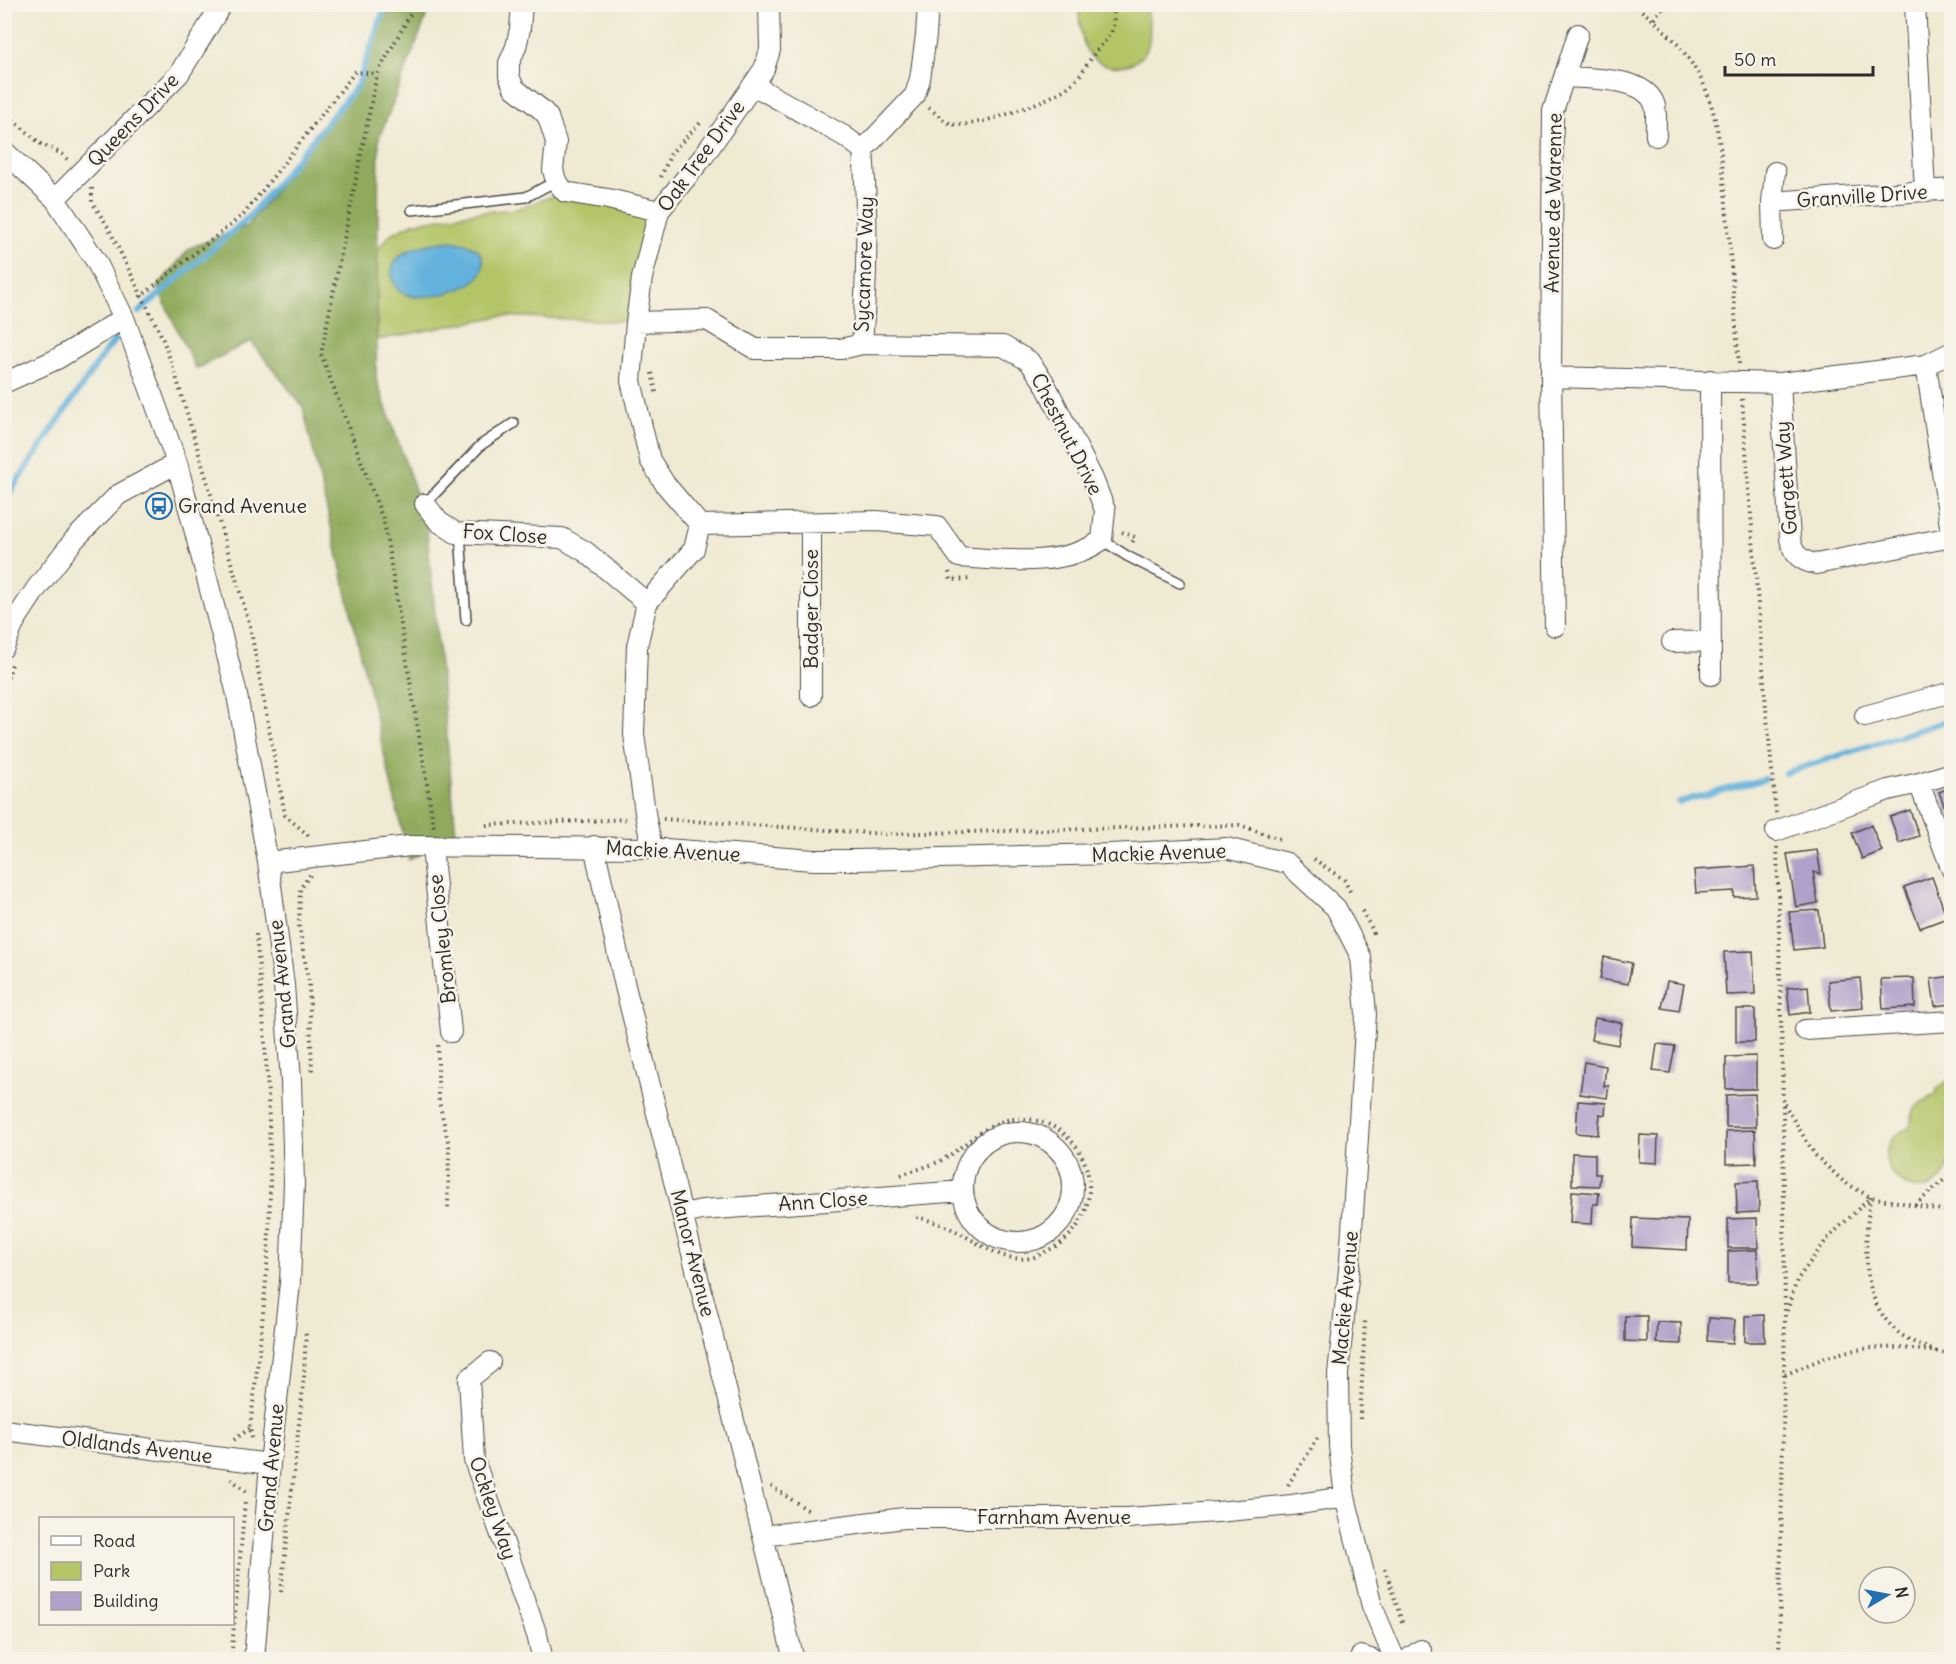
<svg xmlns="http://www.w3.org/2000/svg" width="1956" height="1664" viewBox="0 0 1956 1664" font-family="Delius,sans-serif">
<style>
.green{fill:#b4c568;stroke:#70784a;stroke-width:1.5}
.forest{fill:#8faa5c;stroke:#5d6a44;stroke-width:1.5}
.water{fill:#63b2dd;stroke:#476e84;stroke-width:1.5}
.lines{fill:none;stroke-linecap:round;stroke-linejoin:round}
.stream{stroke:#63b2dd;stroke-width:6}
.building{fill:#b1a0c9}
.service-casing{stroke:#494844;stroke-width:12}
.minor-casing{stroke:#494844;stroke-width:22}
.path{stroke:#494844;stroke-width:4;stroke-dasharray:1.5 4.5;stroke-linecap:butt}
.service{stroke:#fff;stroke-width:9}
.minor{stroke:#fff;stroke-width:20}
.labels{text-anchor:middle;stroke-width:5;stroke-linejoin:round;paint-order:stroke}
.street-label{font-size:20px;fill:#2b2b2b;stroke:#f7f3e8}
.poi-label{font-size:20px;fill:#2b2b2b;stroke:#f7f3e8;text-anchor:start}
</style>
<rect width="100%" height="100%" fill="#f7f3e8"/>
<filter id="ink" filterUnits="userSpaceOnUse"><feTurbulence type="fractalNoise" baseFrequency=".0167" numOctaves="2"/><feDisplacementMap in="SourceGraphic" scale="12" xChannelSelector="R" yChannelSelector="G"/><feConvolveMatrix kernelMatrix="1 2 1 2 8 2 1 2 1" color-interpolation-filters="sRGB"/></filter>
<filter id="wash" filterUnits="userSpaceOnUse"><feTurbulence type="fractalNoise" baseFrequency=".008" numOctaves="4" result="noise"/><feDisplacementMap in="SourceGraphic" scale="24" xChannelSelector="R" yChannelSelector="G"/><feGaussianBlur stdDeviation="1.35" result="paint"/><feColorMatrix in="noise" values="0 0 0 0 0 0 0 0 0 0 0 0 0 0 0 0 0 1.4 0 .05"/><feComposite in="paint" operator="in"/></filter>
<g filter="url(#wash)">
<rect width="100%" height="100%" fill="#f0ead3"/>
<path class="green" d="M1078 5H1147C1148 19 1153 37 1146 51 1134 72 1098 71 1087 51 1080 37 1080 20 1078 5Z
M565 192 659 211 636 322 500 316 377 340 376 251 391 234 413 223 470 213 516 209Z
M1949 1081H1952C1952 1103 1956 1144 1949 1165 1931 1215 1868 1174 1891 1141 1896 1134 1904 1130 1910 1126 1913 1106 1918 1103 1936 1095L1937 1089Z"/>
<path class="forest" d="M386 5H431L379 138 376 379 426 521 456 833 409 860 303 407 251 341 196 369 157 287 190 248 247 226 357 86Z"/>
<path class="water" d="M451 241C465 243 486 247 483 266 483 272 479 277 474 281 460 293 409 306 396 287 394 284 392 278 392 274 391 248 432 243 451 241Z"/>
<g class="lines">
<path class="stream" d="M139 312 249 217 357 86 386 4
M4 501 105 352 116 339
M1785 773 1952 719
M1679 802 1765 779"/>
</g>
<g id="blocks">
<path class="building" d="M1952 787V823H1951L1939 792Z
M1910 810 1919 836 1899 843 1890 817Z
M1871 825 1882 851 1862 859 1852 833Z
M1817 850 1821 874 1813 872 1818 903 1796 907 1787 854Z
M1754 866 1756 896 1734 897V891L1696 893 1694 870Z
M1932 877 1947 918 1920 928 1904 887Z
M1819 910 1823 947 1794 950 1789 912Z
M1753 951 1755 994 1726 995 1724 952Z
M1604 957 1632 963 1628 984 1600 979Z
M1952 976V1004L1935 1006 1931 979Z
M1860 978 1863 1008 1831 1011 1828 981Z
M1914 978 1915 1007 1883 1009 1881 979Z
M1667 981 1684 984 1679 1011 1662 1008Z
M1808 986 1810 1012 1790 1015 1787 988Z
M1736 1009H1755V1042H1736Z
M1595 1018 1622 1023 1618 1045 1591 1040Z
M1657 1044 1675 1046 1670 1073 1653 1071Z
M1756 1056V1089H1726V1057Z
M1584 1062 1606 1066 1604 1086H1609L1607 1098 1580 1094Z
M1755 1094 1756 1127H1726V1095Z
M1578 1101 1606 1103 1605 1115 1600 1114 1598 1135 1576 1133Z
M1755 1130 1756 1163 1726 1164V1131Z
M1640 1135 1658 1136 1657 1163 1639 1162Z
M1572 1153 1595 1154V1174H1600L1599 1186 1572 1185Z
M1758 1181 1759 1212 1737 1213 1736 1182Z
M1572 1191 1599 1193 1598 1204H1593L1592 1224 1570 1223Z
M1633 1218 1688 1220 1687 1250 1632 1247Z
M1757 1218 1758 1248H1728V1219Z
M1757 1250 1758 1283H1728V1251Z
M1764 1315 1765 1342H1745V1316Z
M1625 1316H1647V1342L1625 1341Z
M1709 1318 1735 1320 1733 1343 1707 1341Z
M1657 1322 1681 1323V1344L1656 1343Z"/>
</g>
</g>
<g filter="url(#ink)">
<use href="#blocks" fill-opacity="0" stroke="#494844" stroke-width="1.5"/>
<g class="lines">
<defs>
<path id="service" d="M412 210 526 197 556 181
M425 504 481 445 514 423
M460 533 466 620
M1102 540 1127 556 1180 583"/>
<path id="minor" d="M522 4 520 29 516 47 509 63V76L514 88 542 110 548 117 556 142 553 170 556 181 565 192 608 199 659 211
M1915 4 1925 191
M1564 77C1588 79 1643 76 1654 103 1658 111 1655 127 1656 136
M863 150 915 95 920 79 926 35 928 4
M4 151 55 199 96 261 124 318 177 463 236 690 268 862 284 985 291 1081 294 1183 290 1283 270 1464 254 1660
M55 199 179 74 222 4
M1772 202 1952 189
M1773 240 1772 202 1775 172
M636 322 707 320 755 349H841L862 344C867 281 868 213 863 150L844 136 753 85
M1926 365 1952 539
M1551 377 1780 383 1926 365 1952 352
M1710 380 1711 675
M4 383 57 359 124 318
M1780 383 1790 539C1793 555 1801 561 1816 564L1951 537
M425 504 439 522 456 533 562 538 586 552 647 603
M700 525 876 521 937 526 959 557C1004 560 1063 568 1102 540L1105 510 1093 479 1044 382 1029 361 1003 346 862 344
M1555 626 1551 377 1553 111 1578 34
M1672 642 1711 641
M4 647 15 621 36 589 74 540 118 495 177 463
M811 696V523
M1865 716 1952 692
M1919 783 1952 773
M1776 831 1888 790 1919 783 1952 870
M594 846 625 986 794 1660
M432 847 451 1032
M652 848 646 819 634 735 637 646 647 603 694 549 700 525 665 484 650 460 631 381 636 322 642 278 659 211 703 157 764 69 770 50 769 4
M268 862 410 846 652 848 814 860H855L1110 854 1226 848 1287 863 1336 908 1361 957 1366 1014 1350 1260 1338 1374 1339 1446 1345 1497 1372 1606 1395 1660
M1805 1030 1952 1021
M963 1187a55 55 0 1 1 110 0a55 55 0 1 1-110 0Z
M683 1214 702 1210 963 1191
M490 1362 469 1379 474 1460 537 1635 543 1660
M4 1430 270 1464
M763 1536 904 1518H1127L1217 1512 1292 1505 1345 1497
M1361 1656 1373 1660
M1407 1660 1421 1650"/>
</defs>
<use href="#service" class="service-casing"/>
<use href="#minor" class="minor-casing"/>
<path class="path" d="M416 4 377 74 321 354 384 522 434 827
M1632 4C1661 23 1689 53 1704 85 1721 124 1723 173 1727 215 1731 265 1735 315 1739 365
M1654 19 1665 4
M929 108C935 112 944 122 952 124 972 130 1053 100 1069 86 1080 78 1085 67 1092 57 1108 34 1118 36 1112 4
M4 112 41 144 62 154 68 160
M661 177 671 153 702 121
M92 188V202L108 227 162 337 175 373 250 626 285 815 309 836V839
M140 297 244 214 355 72 377 74
M652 373 656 392
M1742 399 1766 707 1776 813
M1122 532 1135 537 1132 543
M949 572 951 580 971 579
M4 689 12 664
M663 819 886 834 1239 825 1280 839
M486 825 629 819
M1777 847 1783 1102 1785 1316 1779 1660
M1314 859 1344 880 1352 895
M310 875 300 889 299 926 309 984 312 1071
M1362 911 1372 929 1374 937
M438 1045V1097L449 1146 448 1209
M1784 1104 1815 1155 1844 1182 1870 1197 1952 1212
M901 1175C914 1170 928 1167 940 1161 964 1148 986 1121 1014 1119 1094 1114 1118 1218 1047 1251 1042 1253 1036 1257 1031 1258 1004 1262 985 1247 963 1235 948 1226 930 1220 913 1216
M1870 1197C1865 1245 1858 1304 1903 1336 1913 1343 1926 1347 1937 1352
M1915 1205 1952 1173
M1787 1311 1797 1280 1827 1239 1870 1198
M1785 1375C1805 1366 1824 1357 1845 1352 1880 1344 1917 1349 1952 1354
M1360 1419 1365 1321
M252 1438 250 1428C258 1362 266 1297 269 1232 273 1133 265 1033 256 934
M234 1440 250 1428
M231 1479 247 1492
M1288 1485 1319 1436
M771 1486 809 1511
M1385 1569 1402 1622
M281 1592 304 1377 306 1330
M231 1660 245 1502
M1319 1660 1342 1658"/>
<use href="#service" class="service"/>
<use href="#minor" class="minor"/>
</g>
</g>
<defs>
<symbol id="bus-ring" viewBox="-11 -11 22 22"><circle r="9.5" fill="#f7f3e8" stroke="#1f6fb2" stroke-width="1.5"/><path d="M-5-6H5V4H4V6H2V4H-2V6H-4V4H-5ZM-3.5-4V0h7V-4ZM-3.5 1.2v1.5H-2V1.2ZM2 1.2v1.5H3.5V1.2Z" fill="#1f6fb2"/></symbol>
</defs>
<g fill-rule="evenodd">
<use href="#bus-ring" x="144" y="491" width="30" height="30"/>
</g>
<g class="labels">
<g class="street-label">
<text transform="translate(133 120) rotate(-46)" y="7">Queens Drive</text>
<text transform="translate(701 156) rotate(-54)" y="7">Oak Tree Drive</text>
<text transform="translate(1862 196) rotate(-4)" y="7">Granville Drive</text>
<text transform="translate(1553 203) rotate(-89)" y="7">Avenue de Warenne</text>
<text transform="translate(864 264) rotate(-88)" y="7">Sycamore Way</text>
<text transform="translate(1067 434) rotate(63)" y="7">Chestnut Drive</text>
<text transform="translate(1786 478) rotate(-94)" y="7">Gargett Way</text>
<text transform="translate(505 534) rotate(4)" y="7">Fox Close</text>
<text transform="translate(811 609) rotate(-90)" y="7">Badger Close</text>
<text transform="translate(673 851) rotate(3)" y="7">Mackie Avenue</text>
<text transform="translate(1159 853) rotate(-2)" y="7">Mackie Avenue</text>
<text transform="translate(442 939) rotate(-96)" y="7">Bromley Close</text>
<text transform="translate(282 984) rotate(-96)" y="7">Grand Avenue</text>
<text transform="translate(823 1201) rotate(-4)" y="7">Ann Close</text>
<text transform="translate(693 1253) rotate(76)" y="7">Manor Avenue</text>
<text transform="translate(1345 1298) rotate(-85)" y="7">Mackie Avenue</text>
<text transform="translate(137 1447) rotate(7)" y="7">Oldlands Avenue</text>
<text transform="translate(271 1468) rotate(-85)" y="7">Grand Avenue</text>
<text transform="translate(493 1508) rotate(71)" y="7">Ockley Way</text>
<text x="1054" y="1524">Farnham Avenue</text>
</g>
<g class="poi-label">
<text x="178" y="513">Grand Avenue</text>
</g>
</g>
<rect width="1956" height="1664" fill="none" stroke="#f7f3e8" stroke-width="24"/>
<rect x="39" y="1517" width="195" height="108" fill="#f7f3e8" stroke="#a5a39c" stroke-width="1.5"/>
<rect x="51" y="1536" width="30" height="9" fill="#ffffff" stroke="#a5a39c" stroke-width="1.5"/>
<text x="93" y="1547" font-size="18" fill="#2b2b2b">Road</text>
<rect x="51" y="1562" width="30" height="18" fill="#b4c568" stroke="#a5a39c" stroke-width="1.5"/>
<text x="93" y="1577" font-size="18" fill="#2b2b2b">Park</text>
<rect x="51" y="1592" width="30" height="18" fill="#b1a0c9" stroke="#a5a39c" stroke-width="1.5"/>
<text x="93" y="1607" font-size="18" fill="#2b2b2b">Building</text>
<g transform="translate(1887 1595) rotate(80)"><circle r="28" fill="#f7f3e8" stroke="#a5a39c" stroke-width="1.5"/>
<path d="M0-4.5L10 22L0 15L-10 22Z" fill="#1f6fb2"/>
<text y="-9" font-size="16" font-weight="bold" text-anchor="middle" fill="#2b2b2b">N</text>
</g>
<path d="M1725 66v9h148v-9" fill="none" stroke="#2b2b2b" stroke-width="3"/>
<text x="1734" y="66" font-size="18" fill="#2b2b2b" stroke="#f7f3e8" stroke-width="4.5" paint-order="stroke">50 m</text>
</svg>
